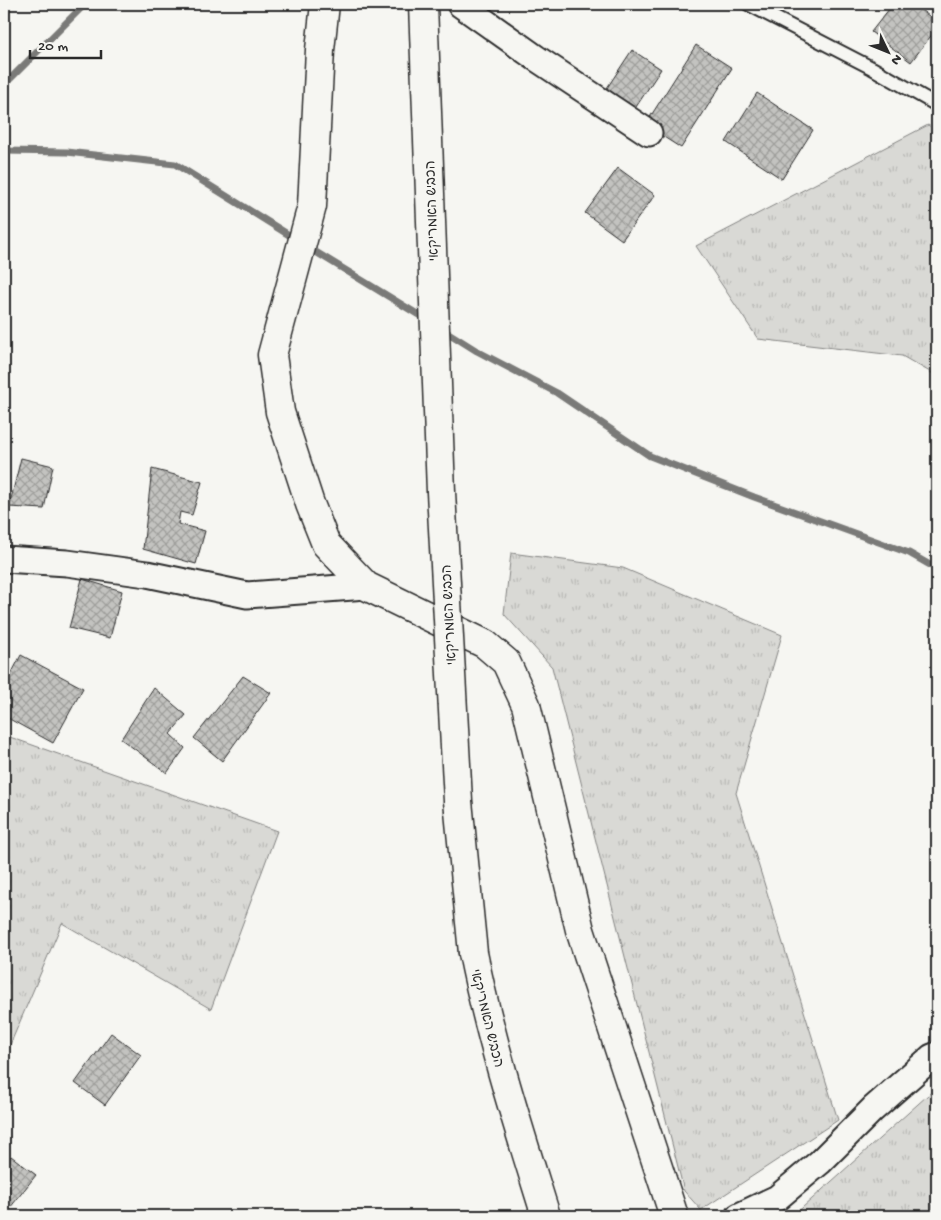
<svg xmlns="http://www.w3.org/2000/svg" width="941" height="1220" viewBox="0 0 941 1220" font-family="'Gochi Hand','Playpen Sans Hebrew',sans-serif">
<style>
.grass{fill:url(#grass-tufts);stroke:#828280}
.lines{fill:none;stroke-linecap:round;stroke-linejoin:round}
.stream{stroke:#7a7a78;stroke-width:7}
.building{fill:url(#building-cross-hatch);stroke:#2b2b2b}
.lane-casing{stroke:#2b2b2b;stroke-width:16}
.street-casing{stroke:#2b2b2b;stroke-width:29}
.secondary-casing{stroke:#2b2b2b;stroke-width:31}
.lane{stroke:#f6f6f2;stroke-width:12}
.street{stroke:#f6f6f2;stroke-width:25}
.secondary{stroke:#f6f6f2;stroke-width:28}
.secondary-bridge-casing{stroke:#2b2b2b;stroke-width:31;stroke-linecap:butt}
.secondary-bridge{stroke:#f6f6f2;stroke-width:28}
.labels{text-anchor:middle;stroke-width:4;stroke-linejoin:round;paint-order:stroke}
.street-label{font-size:14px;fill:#2b2b2b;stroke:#f6f6f2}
</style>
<defs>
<pattern id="grass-tufts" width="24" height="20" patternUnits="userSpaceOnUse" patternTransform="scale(1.25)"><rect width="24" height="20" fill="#d9d9d5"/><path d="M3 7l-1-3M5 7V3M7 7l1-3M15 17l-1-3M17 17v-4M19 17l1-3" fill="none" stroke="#babab7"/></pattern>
<pattern id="building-cross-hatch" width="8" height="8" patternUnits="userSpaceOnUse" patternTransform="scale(1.25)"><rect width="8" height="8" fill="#c3c3c0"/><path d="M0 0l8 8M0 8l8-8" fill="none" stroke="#9f9f9c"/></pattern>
</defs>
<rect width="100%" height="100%" fill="#f6f6f2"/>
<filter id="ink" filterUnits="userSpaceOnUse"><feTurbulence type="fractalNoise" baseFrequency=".02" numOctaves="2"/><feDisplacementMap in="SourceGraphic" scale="10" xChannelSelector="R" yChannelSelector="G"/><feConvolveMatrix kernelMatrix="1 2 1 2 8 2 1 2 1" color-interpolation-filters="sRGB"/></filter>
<g filter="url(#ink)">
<path class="grass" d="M928 125 937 131V376L902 356 758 339 696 246Z
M511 553 623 568 782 635 736 793 838 1120 701 1210 684 1191 552 667 504 614Z
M4 735 277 831 211 1009 62 923 4 1059Z
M937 1087V1216H793Z"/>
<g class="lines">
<path class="stream" d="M4 85 85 4
M4 151 67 152 175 164 297 240
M306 246 427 320
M442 329 477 351 557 393 650 456 754 497 909 553 937 569"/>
</g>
<path class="building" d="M893 4H913L937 22V28L911 62 871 32Z
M696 45 732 68 681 148 645 125Z
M632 50 661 69 634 110 605 91Z
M757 93 813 130 782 179 726 142Z
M618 168 655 195 622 240 585 213Z
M21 458 53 466 44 509 9 507Z
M152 469 202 482 192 515 180 512 178 524 205 531 196 564 143 549Z
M82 579 122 591 110 638 69 628Z
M21 655 83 688 53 743 4 716V688Z
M243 676 271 693 222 761 194 738Z
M154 688 186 715 170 734 185 748 167 773 121 739Z
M111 1033 141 1055 105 1105 75 1083Z
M11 1156 36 1175 6 1213 4 1212V1166Z"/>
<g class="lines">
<defs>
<path id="lane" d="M748 4 872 68 937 105"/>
<path id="street" d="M460 4 536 58 649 133
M4 559 67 563 147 574 247 595 366 586
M739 1216 777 1198 820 1162 873 1109 932 1057 937 1055"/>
<path id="secondary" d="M325 4 320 50 312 206 272 355 280 412 310 504 326 544 366 586 485 644 506 662 526 705 580 930 674 1216
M473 953C491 1043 519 1129 546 1216"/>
</defs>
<use href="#lane" class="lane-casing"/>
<use href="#street" class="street-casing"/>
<use href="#secondary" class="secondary-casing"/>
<use href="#lane" class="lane"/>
<use href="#street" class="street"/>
<use href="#secondary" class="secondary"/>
<defs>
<path id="secondary-bridge" d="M423 4 441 492 458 801 473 953"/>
</defs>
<use href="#secondary-bridge" class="secondary-bridge-casing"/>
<use href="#secondary-bridge" class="secondary-bridge"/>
</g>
</g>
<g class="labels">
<g class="street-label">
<text transform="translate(431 211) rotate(-92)" y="5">הכביש האמריקאי</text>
<text transform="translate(448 615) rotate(-93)" y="5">הכביש האמריקאי</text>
<text transform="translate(488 1018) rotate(76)" y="5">הכביש האמריקאי</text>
</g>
</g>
<rect width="941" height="1220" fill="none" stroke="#f6f6f2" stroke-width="20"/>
<rect x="10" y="10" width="921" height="1200" fill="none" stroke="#2b2b2b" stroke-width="2" filter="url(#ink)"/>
<g transform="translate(888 52) rotate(133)" stroke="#f6f6f2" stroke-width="4" paint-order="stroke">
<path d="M0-4L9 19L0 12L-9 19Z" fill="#2b2b2b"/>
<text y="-8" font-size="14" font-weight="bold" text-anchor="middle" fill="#2b2b2b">N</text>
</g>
<path d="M30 50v8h71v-8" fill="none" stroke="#2b2b2b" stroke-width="2.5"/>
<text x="38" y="50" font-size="15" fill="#2b2b2b" stroke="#f6f6f2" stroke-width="4" paint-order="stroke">20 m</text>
</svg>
